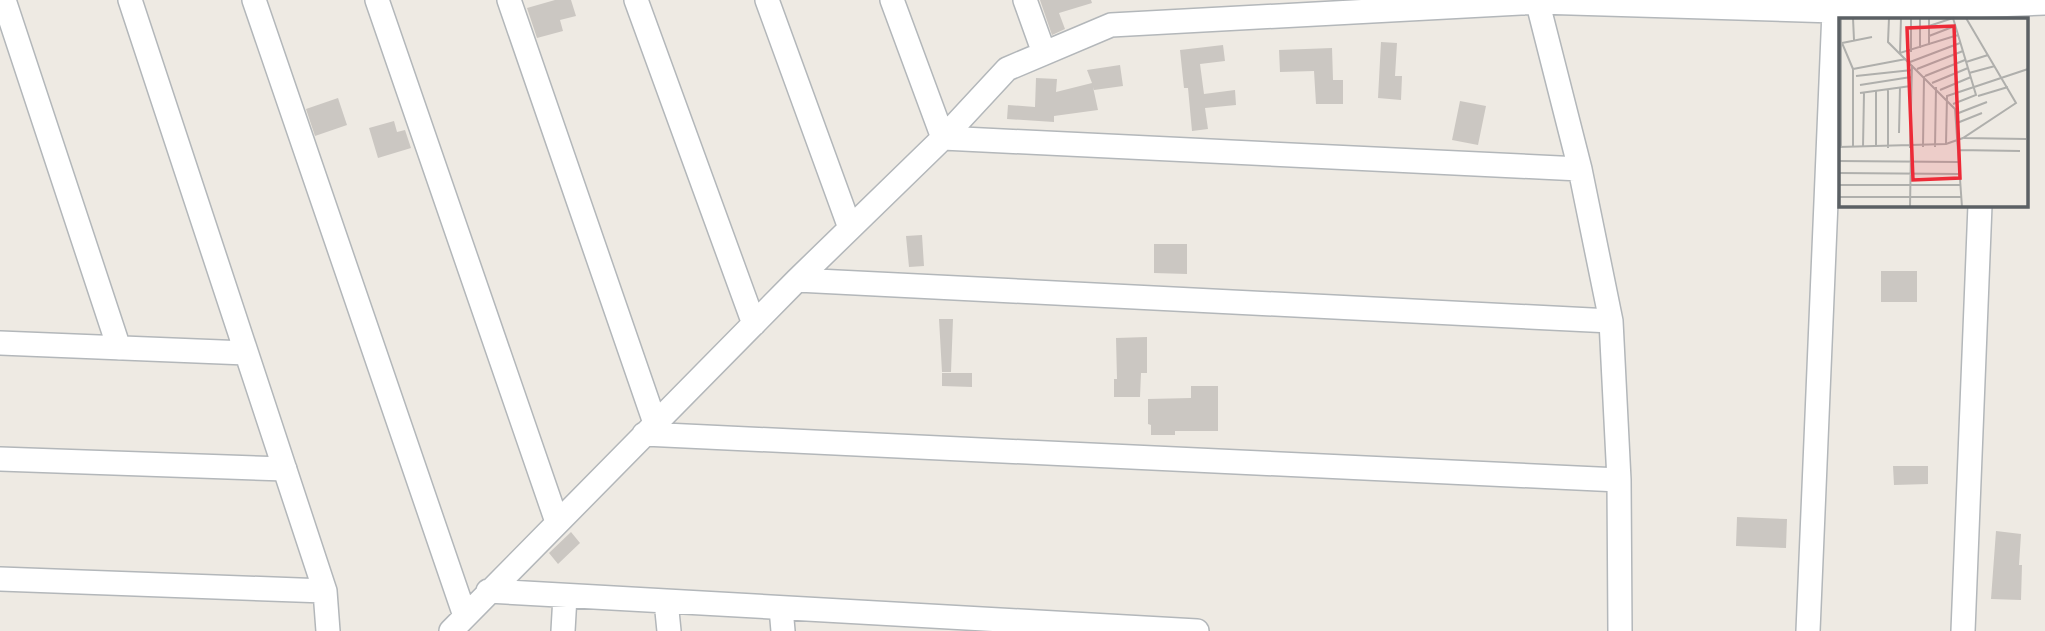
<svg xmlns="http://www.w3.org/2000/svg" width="2045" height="631" viewBox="0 0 2045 631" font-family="'Golos Text',sans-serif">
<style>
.building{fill:#cbc7c2}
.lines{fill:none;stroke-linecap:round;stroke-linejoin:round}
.minor-casing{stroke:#b3b7ba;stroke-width:26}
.minor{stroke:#fff;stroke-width:23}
.inset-road{fill:none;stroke:#afafac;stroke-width:2}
.view{fill:#ed2a37;fill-opacity:0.15;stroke:#ed2a37;stroke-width:3.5}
.inset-edge{fill:none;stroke:#5b6064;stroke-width:3.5}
</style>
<rect width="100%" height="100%" fill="#eeeae3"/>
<path class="building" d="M555 0H571L576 16 560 20 563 31 537 38 527 8Z
M1040 0H1091L1092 3 1059 13 1065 29 1052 35Z
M1381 42 1397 43 1395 76H1402L1401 100 1378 98Z
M1223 45 1225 61 1200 64 1204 94 1235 90 1236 105 1205 108 1208 129 1192 131 1188 88H1184L1180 50Z
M1332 48 1333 80H1343V104H1316L1314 71 1280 72 1279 50Z
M1120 65 1123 86 1094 90 1093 87 1098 110 1054 116V122L1007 119 1008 105 1035 107 1036 78 1057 79 1056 92 1092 83 1087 70Z
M338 98 347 125 315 136 306 109Z
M1460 101 1486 106 1478 145 1452 140Z
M394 121 397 132 405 130 411 148 378 158 369 128Z
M922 235 924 266 909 267 906 236Z
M1154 244H1187V274L1154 273Z
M1881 271H1917V302H1881Z
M939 319H953L951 372H942Z
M1147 337V373H1141L1140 397H1114V379H1117L1116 338Z
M942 373H972V387L942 386Z
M1191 386H1218V431H1175V435H1151V425L1148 424V399L1191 398Z
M1893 466H1928V484L1894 485Z
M1737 517 1787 519 1786 548 1736 546Z
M1996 531 2021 534 2019 565H2022L2021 600 1991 599Z
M571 532 580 543 558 564 549 553Z"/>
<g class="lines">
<defs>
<path id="minor" d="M4 0 119 348
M130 0 325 591 328 631
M254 0 465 616
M377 0 557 522
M509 0 655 423
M636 0 754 324
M767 0 850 228
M892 0 943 138 1580 169
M1025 0 1044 53
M1537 0 1580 169 1611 321 1619 480 1620 631
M797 280 1611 321
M0 343 246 353
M644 434 1619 480
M0 459 285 469
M0 579 325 591
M488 591 1197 631
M666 601 669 631
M781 608 783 631
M451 631 797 280 943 138 1007 69 1111 25 1538 2 1834 11 2045 3
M563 631 565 596
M1808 631 1834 11
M1963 631 1980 205"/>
</defs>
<use href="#minor" class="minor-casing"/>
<use href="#minor" class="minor"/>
</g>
<g transform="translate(1839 18)">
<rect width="189" height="189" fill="#eeeae3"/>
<path class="inset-road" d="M14 0 15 22M50 0 49 24 116 91 123 189M62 0 61 35 119 17M81 0V30M90 8 114 0 137 77 114 86M90 18 116 8M90 27V0M72 34V0M71 44 121 25M127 44 149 37M14 51 67 41M78 51 124 33M130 55 156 48M17 58 73 52M86 58 126 42M93 65 129 50M21 67 72 59M101 72 132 59M21 75 72 68M139 78 169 69M117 96 148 84M118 105 143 95M60 115 61 69M125 120 187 121M107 126 108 78 189 51M0 129 107 126 124 120 177 85 127 0M2 129V0M14 129V51L3 25 33 19M24 129 25 75M37 129V73M84 129 85 58M96 129 97 69M49 130V71M71 130 73 47M119 132 181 133M0 143 119 144M0 155 120 156M0 167H121M0 179H122M71 189 72 130"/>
<path class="view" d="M115 8 121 160 74 162 68 10Z"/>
<rect width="189" height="189" class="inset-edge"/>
</g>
</svg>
